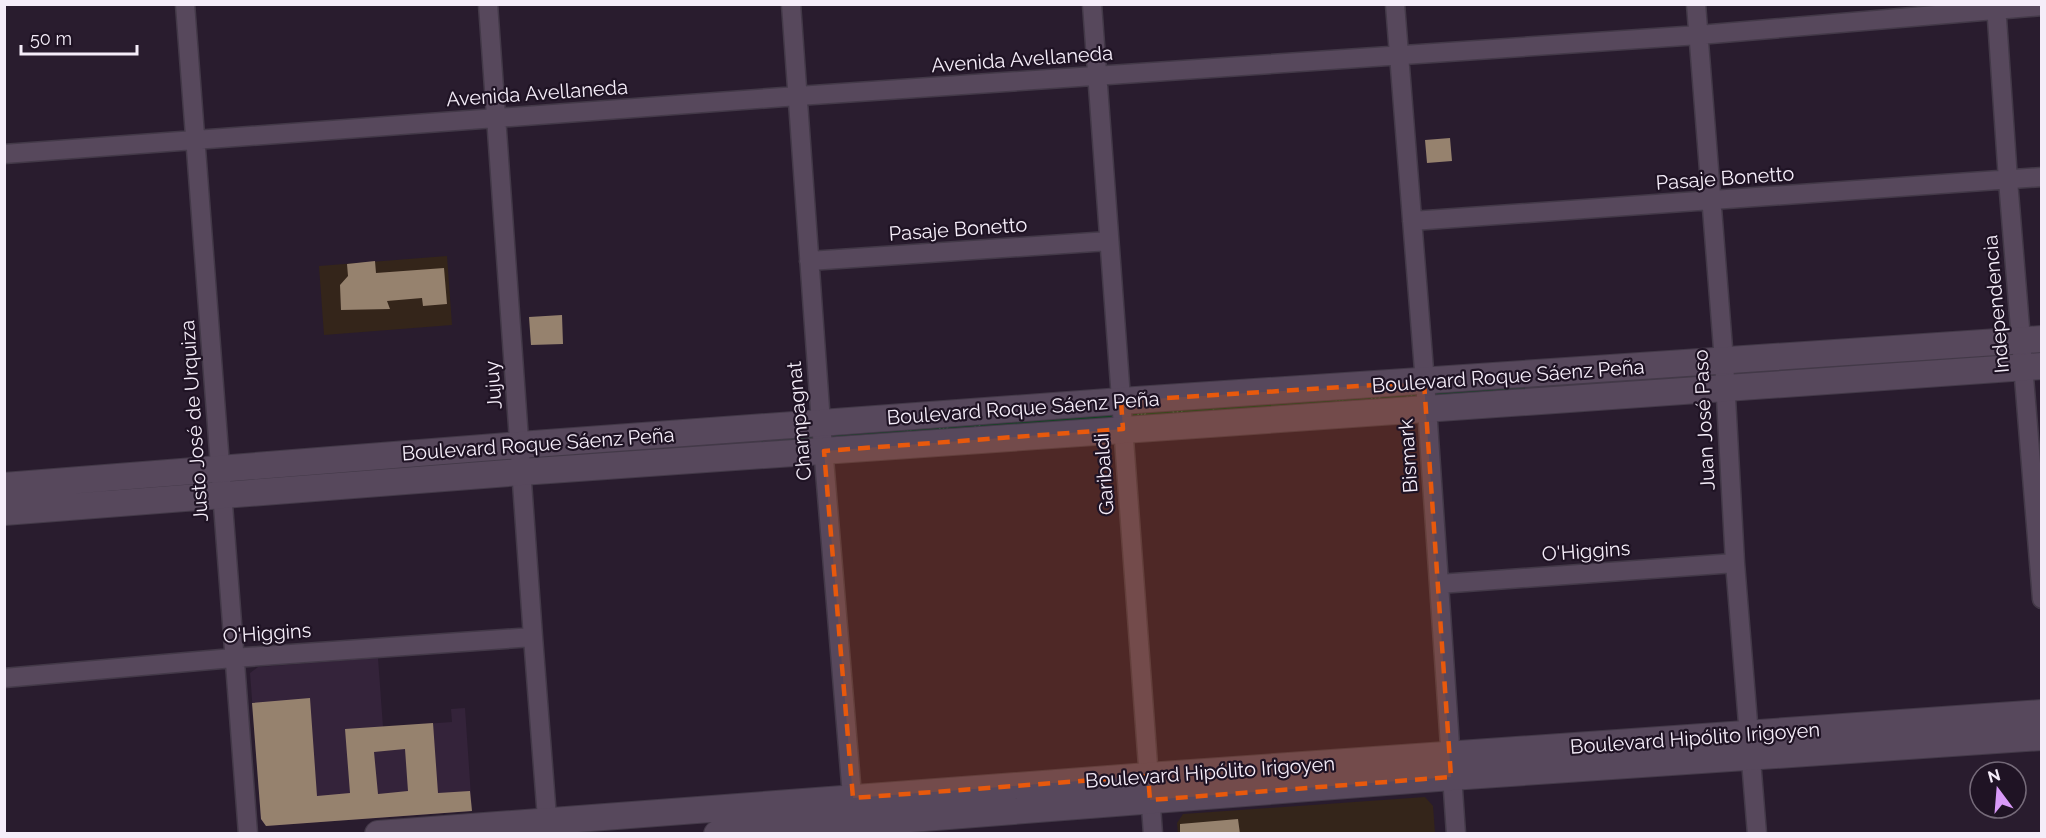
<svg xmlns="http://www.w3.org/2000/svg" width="2046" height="838" viewBox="0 0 2046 838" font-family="Raleway,sans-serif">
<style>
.built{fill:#34233a}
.medical{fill:#34251a}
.grass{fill:url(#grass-tufts)}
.building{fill:#96826e;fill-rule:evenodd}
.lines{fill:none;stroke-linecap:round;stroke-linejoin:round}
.street-casing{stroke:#433948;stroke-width:21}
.secondary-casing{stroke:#433948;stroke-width:28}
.street{stroke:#57485c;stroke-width:18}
.secondary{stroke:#57485c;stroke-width:26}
.marked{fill:#e8590c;fill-opacity:0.2;stroke:#e8590c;stroke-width:4.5;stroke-dasharray:12 8;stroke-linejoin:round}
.labels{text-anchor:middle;stroke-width:4.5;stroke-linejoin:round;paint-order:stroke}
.street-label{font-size:20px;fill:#f5edf9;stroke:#1f1324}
</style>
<defs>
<pattern id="grass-tufts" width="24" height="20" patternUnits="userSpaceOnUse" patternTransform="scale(1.5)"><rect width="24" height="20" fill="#124322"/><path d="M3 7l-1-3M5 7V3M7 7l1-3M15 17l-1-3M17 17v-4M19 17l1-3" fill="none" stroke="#355e43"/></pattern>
</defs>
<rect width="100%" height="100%" fill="#291c2e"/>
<path class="built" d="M378 658 383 727 452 722 451 709 465 708 472 811 266 826 261 819 250 673 258 667Z"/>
<path class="medical" d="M447 256 452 325 324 335 319 266Z
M1425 797 1433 806 1435 833 1178 834 1177 823 1183 814Z"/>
<path class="grass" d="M2041 346V357L5 504V495Z"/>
<path class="building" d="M1450 138 1452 161 1427 163 1425 140Z
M375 261 376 273 444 268 447 304 423 306 422 298 387 301 390 309 341 310 340 285 348 276 347 264Z
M562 315 563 344 531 345 529 317Z
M310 698 317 796 350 793 345 729 433 723 438 793 470 791 472 811 266 826 261 819 252 703ZM405 749 408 791 378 794 374 752Z
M1238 819 1240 834H1180V824Z"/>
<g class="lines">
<defs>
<path id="street" d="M185 4 248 834
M488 4 533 637 548 831
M791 4 821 423 853 808
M1092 4 1153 834
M1395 4 1427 408 1456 834
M1696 4 1724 361 1735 563 1757 834
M1996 4 2008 180 2042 599
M4 154 798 96 1699 35 2042 6
M1412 221 2042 177
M809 261 1109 241
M1439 584 1735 563
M4 678 233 658 533 637"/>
<path id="secondary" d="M4 486 520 445 1121 401 2042 339
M4 512 521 472 2042 366
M378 834 1148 776 2042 713
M717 834 1451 777 2042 737"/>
</defs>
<use href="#street" class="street-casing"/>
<use href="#secondary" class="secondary-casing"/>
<use href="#street" class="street"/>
<use href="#secondary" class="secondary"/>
</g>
<path class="marked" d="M1424 382 1451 777 1150 800 1148 776 853 798 824 451 1123 429 1121 401Z"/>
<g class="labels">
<g class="street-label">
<text transform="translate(1022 59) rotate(-4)" y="7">Avenida Avellaneda</text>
<text transform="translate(537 93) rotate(-4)" y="7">Avenida Avellaneda</text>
<text transform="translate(1725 178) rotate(-4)" y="7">Pasaje Bonetto</text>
<text transform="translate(958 229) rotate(-4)" y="7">Pasaje Bonetto</text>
<text transform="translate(1996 304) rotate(-95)" y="7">Independencia</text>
<text transform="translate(1508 376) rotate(-4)" y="7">Boulevard Roque Sáenz Peña</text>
<text transform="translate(493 385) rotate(-94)" y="7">Jujuy</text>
<text transform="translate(1023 408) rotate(-4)" y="7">Boulevard Roque Sáenz Peña</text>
<text transform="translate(1704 420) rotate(-93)" y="7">Juan José Paso</text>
<text transform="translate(194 421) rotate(-94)" y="7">Justo José de Urquiza</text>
<text transform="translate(799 421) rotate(-95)" y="7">Champagnat</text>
<text transform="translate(538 444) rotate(-4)" y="7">Boulevard Roque Sáenz Peña</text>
<text transform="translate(1408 456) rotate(-94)" y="7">Bismark</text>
<text transform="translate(1104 474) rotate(-94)" y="7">Garibaldi</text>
<text transform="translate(1586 551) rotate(-4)" y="7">O'Higgins</text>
<text transform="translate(267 633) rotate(-4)" y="7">O'Higgins</text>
<text transform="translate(1695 738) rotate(-4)" y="7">Boulevard Hipólito Irigoyen</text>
<text transform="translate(1210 772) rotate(-4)" y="7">Boulevard Hipólito Irigoyen</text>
</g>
</g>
<rect width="2046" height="838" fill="none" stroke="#f5edf9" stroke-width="12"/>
<g transform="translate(1998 790) rotate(344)"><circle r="28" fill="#1f1324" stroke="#756a79" stroke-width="1.5"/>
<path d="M0-4.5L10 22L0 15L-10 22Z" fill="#d99af8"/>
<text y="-9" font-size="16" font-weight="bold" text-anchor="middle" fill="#f5edf9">N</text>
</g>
<path d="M21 45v9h116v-9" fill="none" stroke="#f5edf9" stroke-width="3"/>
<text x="30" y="45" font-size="18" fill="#f5edf9" stroke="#1f1324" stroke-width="4.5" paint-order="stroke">50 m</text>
</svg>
